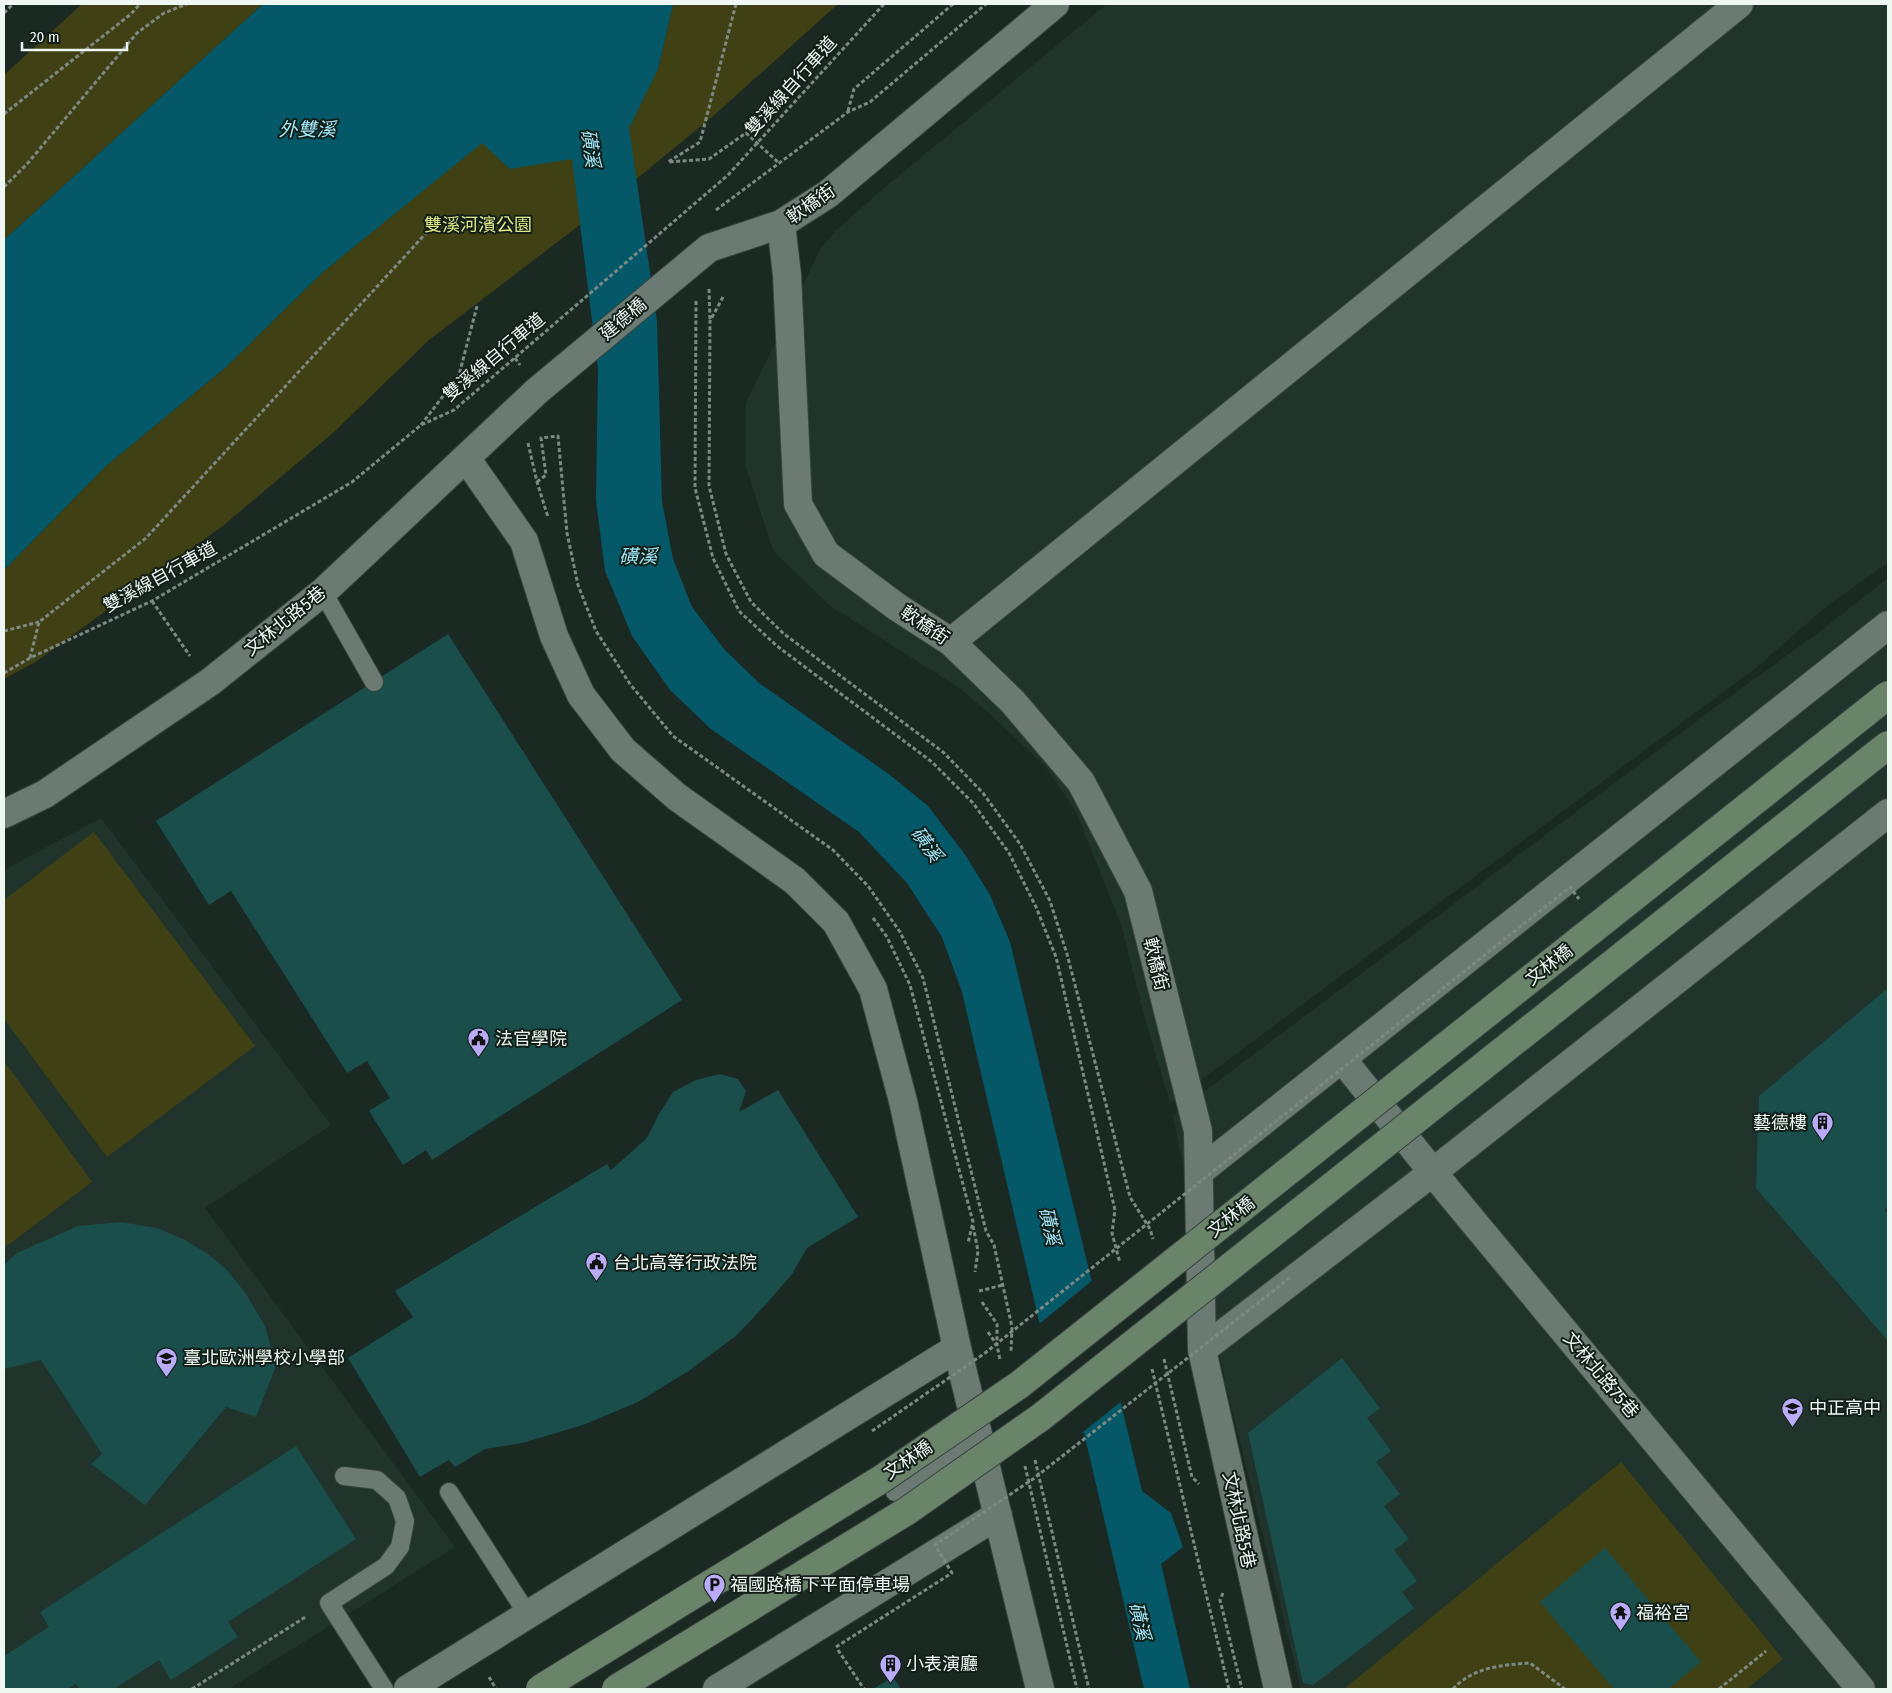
<svg xmlns="http://www.w3.org/2000/svg" width="1892" height="1693" viewBox="0 0 1892 1693" font-family="'Fira Sans Condensed','Noto Sans TC',sans-serif">
<style>
.built{fill:#20342b}
.green{fill:#3f4114}
.water{fill:#045868}
.pier{fill:#1b2923}
.building{fill:#194e4b}
.lines{fill:none;stroke-linecap:round;stroke-linejoin:round}
.lane-casing{stroke:#38443f;stroke-width:20}
.street-casing{stroke:#38443f;stroke-width:30}
.path{stroke:#7d8983;stroke-width:3;stroke-dasharray:4 2.5;stroke-linecap:butt}
.lane{stroke:#6b7b73;stroke-width:18}
.street{stroke:#6b7b73;stroke-width:28}
.secondary-bridge-casing{stroke:#38443f;stroke-width:30;stroke-linecap:butt}
.path-bridge{stroke:#7d8983;stroke-width:3;stroke-dasharray:4 2.5;stroke-linecap:butt}
.secondary-bridge{stroke:#698469;stroke-width:28}
.labels{text-anchor:middle;stroke-width:4;stroke-linejoin:round;paint-order:stroke}
.street-label{font-size:18px;fill:#eef7f2;stroke:#121f19}
.park-label{font-size:18px;fill:#e1e886;stroke:#121f19}
.poi-label{font-size:18px;fill:#eef7f2;stroke:#121f19;text-anchor:start}
.water-label{font-size:19px;font-style:italic;fill:#a1e7f9;stroke:#121f19}
</style>
<rect width="100%" height="100%" fill="#1b2923"/>
<path class="built" d="M1107 4H1888V563L1828 605 1757 667 1170 1103 1144 1015 1121 924 1076 812 1045 766 993 717 961 689 829 605 773 550 746 467V403L821 248 836 230 890 183Z
M1888 578V1689H1301L1225 1381 1173 1115 1722 702 1814 636Z
M101 818 331 1125 205 1208 455 1547 229 1689H4V870Z"/>
<path class="green" d="M82 4H263L4 240V75Z
M673 4H838L712 117 585 221 429 340 334 432 224 525 37 661 4 679V570L106 466 225 368 323 272 482 142 510 169 658 69Z
M94 832 255 1046 107 1157 4 1019V900Z
M4 1061 92 1182 4 1248Z
M1621 1462 1783 1659 1747 1689H1344Z"/>
<path class="water" d="M263 4H673L658 69 629 128 657 321 662 502 673 559 692 607 724 649 759 683 890 775 928 806 966 856 990 895 1010 942 1142 1491 1171 1513 1183 1547 1161 1564 1190 1689H1144L1084 1433 1066 1436 962 992 942 937 907 883 859 832 711 729 670 690 632 636 605 571 596 500 598 369 572 159 510 169 482 143 323 272 225 368 106 466 4 570V240Z"/>
<path class="pier" d="M1094 1279 1123 1400 1078 1436 1067 1438 1064 1437 1038 1325Z"/>
<path class="building" d="M448 634 682 1000 432 1160 426 1150 403 1165 369 1111 390 1098 367 1061 347 1073 231 891 209 905 156 821Z
M1888 988V1206L1885 1210 1888 1214V1341L1756 1188 1759 1096Z
M720 1074 738 1079 746 1091 739 1112 778 1090 858 1217 807 1248 792 1274 768 1302 737 1335 690 1370 638 1402 583 1425 522 1443 485 1449 455 1467 449 1460 420 1477 348 1358 413 1317 395 1291 607 1164 611 1170 647 1138 659 1114 673 1092 696 1080Z
M121 1222 157 1228 183 1239 208 1254 228 1271 246 1294 265 1326 276 1366 256 1417 226 1407 145 1505 91 1464 102 1454 41 1360 4 1369V1265L17 1253 78 1226Z
M1342 1358 1380 1408 1367 1418 1391 1451 1376 1462 1400 1494 1384 1506 1409 1539 1394 1550 1417 1581 1402 1592 1414 1608 1313 1685 1303 1683 1248 1433Z
M296 1446 356 1539 228 1622 238 1637 171 1680 159 1660 114 1689H79L76 1684 67 1689H4V1656L49 1627 40 1612Z
M1605 1548 1701 1662 1668 1689H1614L1540 1602Z
M893 1677 901 1689H873Z"/>
<g class="lines">
<defs>
<path id="lane" d="M323 592 374 682
M344 1476 377 1480 397 1498 405 1521 400 1547 386 1566 329 1603 384 1689
M449 1492 528 1615
M895 1492 979 1437"/>
<path id="street" d="M781 224 787 275 798 504 826 554 897 607 951 642 1013 702 1081 782 1138 891 1198 1131 1202 1350 1278 1689
M466 458 524 541 554 636 581 695 623 750 677 797 795 881 836 922 873 989 903 1101 957 1348 1040 1689
M951 642 1739 4
M4 814 45 794 210 682 323 592 537 391 709 248 781 224 828 194 1055 4
M1342 1059 1452 1196 1861 1689
M1199 1172 1888 625
M1202 1350 1433 1172 1888 813
M408 1689 957 1348
M717 1689 998 1515"/>
</defs>
<use href="#lane" class="lane-casing"/>
<use href="#street" class="street-casing"/>
<path class="path" d="M736 4 700 142 668 162 709 159 746 133 779 163
M4 13 13 4
M848 111 854 89 953 4
M4 114 131 14 140 4
M4 187 27 164 137 33 164 13 187 4
M716 210 848 112 870 102 986 4
M709 289 710 321
M723 297 710 321 709 486 726 554 751 602 784 634 943 752 983 793 1020 844 1050 901 1067 954 1130 1197 1150 1229 1153 1239
M696 301 695 488 713 558 739 611 777 646 932 762 973 803 1009 853 1036 907 1056 957 1115 1210 1112 1233 1120 1263
M515 358 520 365
M421 425 459 375 477 306
M528 443 537 482 548 517
M537 482 546 475 541 438 558 436 567 533 578 585 596 631 630 684 673 736 833 850 868 886 900 932 923 978 986 1231 994 1245 1012 1327 1011 1351
M152 601 190 656
M4 631 39 622
M30 658 39 622 146 538 440 218
M4 673 30 658 152 601 352 482 421 425 454 410 728 175 884 4
M873 918 887 937 910 985 973 1222 968 1243
M973 1226 978 1251 975 1272
M979 1291 1003 1285
M982 1302 997 1324V1344
M988 1332 997 1345 1000 1360
M1164 1359 1192 1477 1199 1484
M1152 1369 1229 1689
M1035 1460 1089 1689
M1025 1466 1077 1689
M1223 1593 1220 1600 1242 1689
M838 1650 864 1689
M489 1677 496 1689
M192 1689 307 1616
M1453 1689C1473 1667 1502 1665 1530 1663L1565 1689
M1719 1689 1766 1651"/>
<use href="#lane" class="lane"/>
<use href="#street" class="street"/>
<defs>
<path id="secondary-bridge" d="M540 1689 880 1480 1019 1385 1888 695
M616 1689 907 1511 1041 1417 1888 745"/>
</defs>
<use href="#secondary-bridge" class="secondary-bridge-casing"/>
<path class="path-bridge" d="M872 1431 985 1353 1570 887 1579 899
M836 1647 952 1573 935 1545 1033 1479 1291 1277"/>
<use href="#secondary-bridge" class="secondary-bridge"/>
</g>
<defs>
<symbol id="civic-pin" viewBox="-11 -11 22 30"><path d="M0 17L-7.5 6A9.5 9.5 0 1 1 7.5 6Z" fill="#b9abf7" stroke="#121f19"/><path d="M-.6-6.5H3V-4.5H.6V-3L4-1V1h2V6H-6V1h2V-1L-.6-3ZM-1.2 2.5V6h2.4V2.5Z" fill="#111"/></symbol>
<symbol id="building-pin" viewBox="-11 -11 22 30"><path d="M0 17L-7.5 6A9.5 9.5 0 1 1 7.5 6Z" fill="#b9abf7" stroke="#121f19"/><path d="M-4-6H4V6H1V3H-1V6H-4ZM-2.5-4.3h1.7v1.8h-1.7ZM.8-4.3h1.7v1.8H.8ZM-2.5-1h1.7V.8h-1.7ZM.8-1h1.7V.8H.8Z" fill="#111"/></symbol>
<symbol id="school-pin" viewBox="-11 -11 22 30"><path d="M0 17L-7.5 6A9.5 9.5 0 1 1 7.5 6Z" fill="#b9abf7" stroke="#121f19"/><path d="M0-5L7-2L0 1L-7-2ZM-4 1L0 2.5L4 1V4Q0 6-4 4Z" fill="#111"/></symbol>
<symbol id="parking-pin" viewBox="-11 -11 22 30"><path d="M0 17L-7.5 6A9.5 9.5 0 1 1 7.5 6Z" fill="#b9abf7" stroke="#121f19"/><path d="M-3.5-5.5H1a3.5 3.5 0 0 1 0 7H-1V5.5H-3.5ZM-1-3.4V-.6H.8a1.4 1.4 0 0 0 0-2.8Z" fill="#111"/></symbol>
<symbol id="temple-pin" viewBox="-11 -11 22 30"><path d="M0 17L-7.5 6A9.5 9.5 0 1 1 7.5 6Z" fill="#b9abf7" stroke="#121f19"/><path d="M0-6L5-2H3V0L6.5 2.5H4V6H1.5V3h-3V6H-4V2.5H-6.5L-3 0V-2H-5Z" fill="#111"/></symbol>
</defs>
<g fill-rule="evenodd">
<use href="#civic-pin" x="466" y="1026" width="25" height="34"/>
<use href="#building-pin" x="1810" y="1110" width="25" height="34"/>
<use href="#civic-pin" x="584" y="1250" width="25" height="34"/>
<use href="#school-pin" x="154" y="1346" width="25" height="34"/>
<use href="#school-pin" x="1780" y="1396" width="25" height="34"/>
<use href="#parking-pin" x="702" y="1572" width="25" height="34"/>
<use href="#temple-pin" x="1608" y="1600" width="25" height="34"/>
<use href="#building-pin" x="878" y="1652" width="25" height="34"/>
</g>
<g class="labels">
<g class="street-label">
<text transform="translate(791 86) rotate(-48)" y="6">雙溪線自行車道</text>
<text transform="translate(811 204) rotate(-35)" y="6">軟橋街</text>
<text transform="translate(623 319) rotate(-40)" y="6">建德橋</text>
<text transform="translate(494 357) rotate(-40)" y="6">雙溪線自行車道</text>
<text transform="translate(160 577) rotate(-29)" y="6">雙溪線自行車道</text>
<text transform="translate(285 621) rotate(-39)" y="6">文林北路5巷</text>
<text transform="translate(925 625) rotate(34)" y="6">軟橋街</text>
<text transform="translate(1156 964) rotate(76)" y="6">軟橋街</text>
<text transform="translate(1549 965) rotate(-38)" y="6">文林橋</text>
<text transform="translate(1231 1217) rotate(-38)" y="6">文林橋</text>
<text transform="translate(1601 1375) rotate(50)" y="6">文林北路75巷</text>
<text transform="translate(908 1460) rotate(-34)" y="6">文林橋</text>
<text transform="translate(1239 1520) rotate(78)" y="6">文林北路5巷</text>
</g>
<g class="park-label">
<text x="478" y="231">雙溪河濱公園</text>
</g>
<g class="poi-label">
<text x="495" y="1045">法官學院</text>
<text x="1807" y="1129" text-anchor="end">藝德樓</text>
<text x="613" y="1269">台北高等行政法院</text>
<text x="183" y="1364">臺北歐洲學校小學部</text>
<text x="1809" y="1414">中正高中</text>
<text x="730" y="1591">福國路橋下平面停車場</text>
<text x="1636" y="1619">福裕宮</text>
<text x="906" y="1670">小表演廳</text>
</g>
<g class="water-label">
<text x="307" y="136">外雙溪</text>
<text transform="translate(591 148) rotate(82)" y="7">磺溪</text>
<text x="638" y="563">磺溪</text>
<text transform="translate(927 844) rotate(54)" y="7">磺溪</text>
<text transform="translate(1050 1226) rotate(77)" y="7">磺溪</text>
<text transform="translate(1140 1621) rotate(77)" y="7">磺溪</text>
</g>
</g>
<rect width="1892" height="1693" fill="none" stroke="#eef7f2" stroke-width="10"/>
<path d="M22 42v8h105v-8" fill="none" stroke="#eef7f2" stroke-width="2.5"/>
<text x="30" y="42" font-size="15" fill="#eef7f2" stroke="#121f19" stroke-width="4" paint-order="stroke">20 m</text>
</svg>
